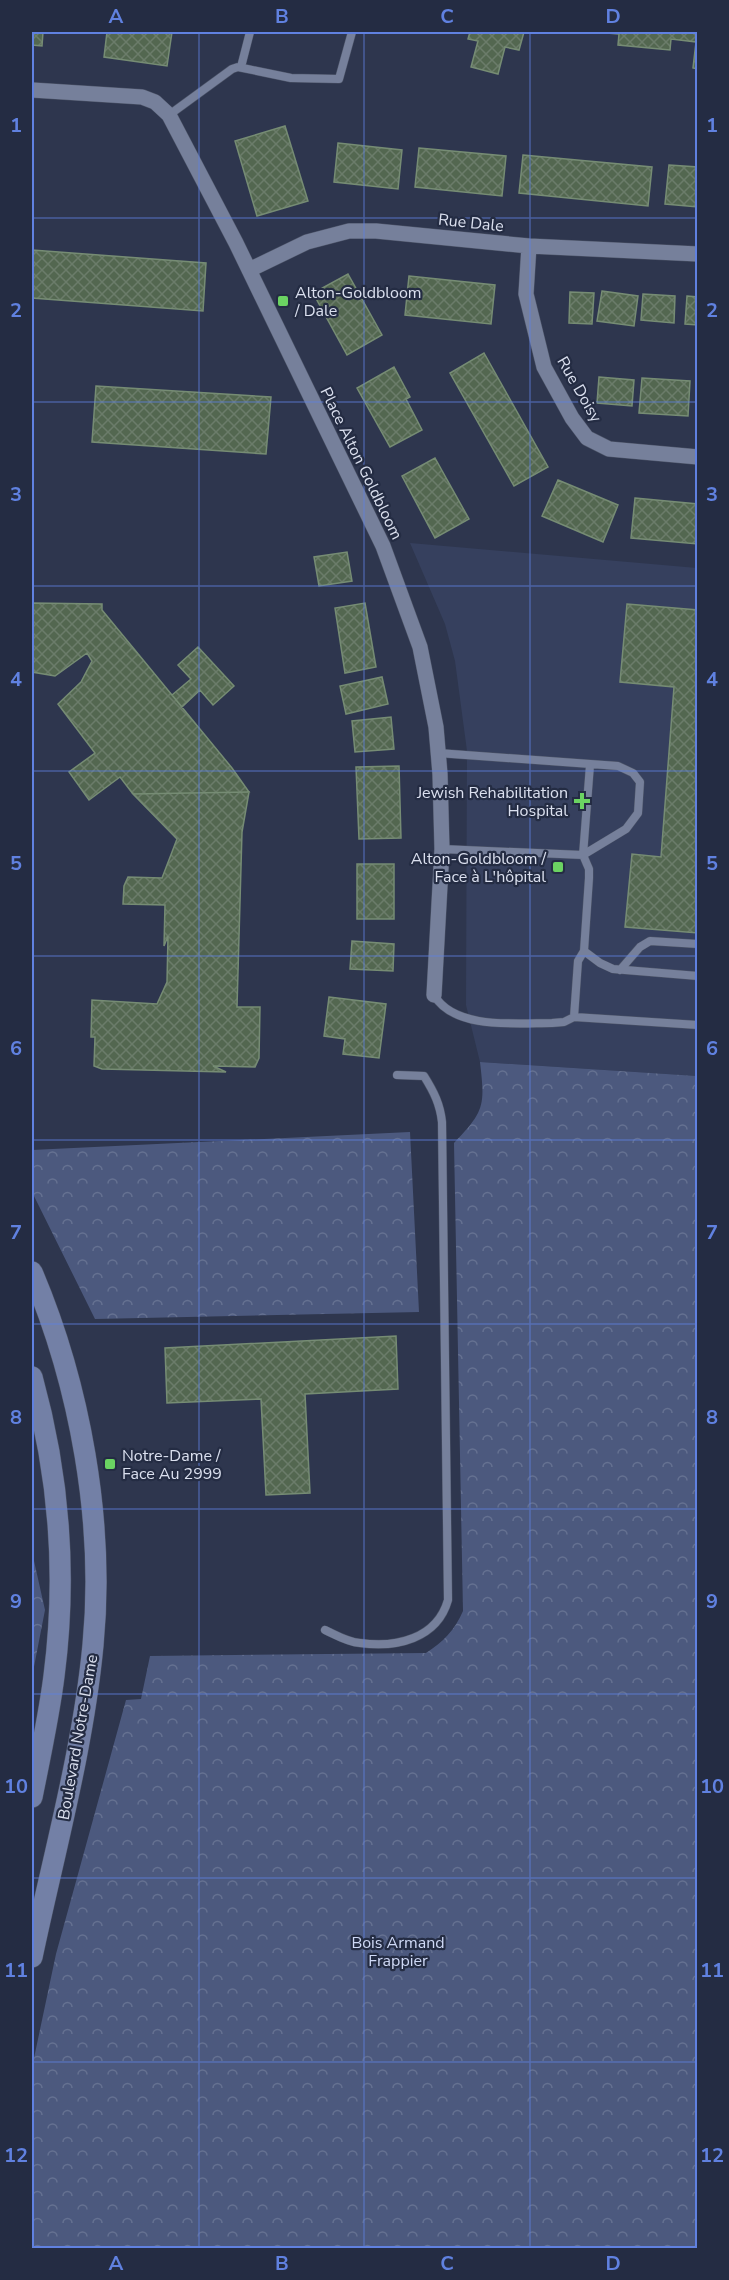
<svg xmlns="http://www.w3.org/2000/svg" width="729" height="2280" viewBox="0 0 729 2280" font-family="'Nunito Sans',sans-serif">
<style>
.built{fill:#36405e}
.forest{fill:url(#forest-crowns)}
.building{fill:url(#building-cross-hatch);stroke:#768c74;stroke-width:1.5}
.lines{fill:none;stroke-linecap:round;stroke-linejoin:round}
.lane-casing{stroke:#4d5468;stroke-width:9}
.street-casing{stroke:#4d5468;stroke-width:16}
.secondary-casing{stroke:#4d5468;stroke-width:22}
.lane{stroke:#76809b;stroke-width:8}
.street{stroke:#76809b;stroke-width:15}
.secondary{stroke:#7380a6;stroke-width:21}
.grid{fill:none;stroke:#6081e0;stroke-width:1.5;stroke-opacity:0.55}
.poi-dot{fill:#6bd362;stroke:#242c43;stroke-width:2}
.labels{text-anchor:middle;stroke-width:4.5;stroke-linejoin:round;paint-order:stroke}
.street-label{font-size:16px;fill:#dbe0ef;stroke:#242c43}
.poi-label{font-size:16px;fill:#dbe0ef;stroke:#242c43;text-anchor:start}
.park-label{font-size:16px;fill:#cfd9f6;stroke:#242c43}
.neatline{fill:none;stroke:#6081e0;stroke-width:2}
.grid-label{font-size:20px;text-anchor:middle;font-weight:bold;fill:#6081e0}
</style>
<defs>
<pattern id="forest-crowns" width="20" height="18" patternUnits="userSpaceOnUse" patternTransform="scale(1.5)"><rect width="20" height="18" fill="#4c597e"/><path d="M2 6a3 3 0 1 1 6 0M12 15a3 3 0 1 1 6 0" fill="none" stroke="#657191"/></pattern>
<pattern id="building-cross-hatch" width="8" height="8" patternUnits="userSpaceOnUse" patternTransform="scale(1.5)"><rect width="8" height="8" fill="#536750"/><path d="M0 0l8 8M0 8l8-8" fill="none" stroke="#6b7c6a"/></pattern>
</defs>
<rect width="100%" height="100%" fill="#2e364e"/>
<path class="built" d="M410 543 697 568V1076L480 1062 466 1005 467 751 455 661 445 624Z"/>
<path class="forest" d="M480 1062 697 1076V2248H32V2073L34 2058 56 1954 126 1700 141 1699 150 1656 426 1653C443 1642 455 1630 463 1611L454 1143C485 1111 485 1105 480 1062Z
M410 1132 419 1312 95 1319 32 1192V1150Z
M32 1552 45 1610 32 1677Z"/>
<path class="building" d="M32 32H43L42 46 32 45Z
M107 32H172L167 66 104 57Z
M470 32H524L519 50 505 47 498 74 471 67 478 41 468 39Z
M594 32H697L698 69 693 68 696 42 671 39 670 50 618 45 619 34Z
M285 126 308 201 257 216 235 141Z
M338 143 402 150 398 189 334 182Z
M419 148 506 156 502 196 415 187Z
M523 155 652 167 648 206 519 193Z
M669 165 698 167V207L665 204Z
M32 250 206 263 203 311 32 298Z
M348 274 382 335 347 355 313 293Z
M409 276 495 285 491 324 405 315Z
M602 291 638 296 634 326 597 321Z
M570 292 594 293 592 324 569 323Z
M643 294 675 296 674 323 641 320Z
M687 296 698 297V325L685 324Z
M484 353 548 467 514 486 450 373Z
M394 367 410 397 406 399 422 430 390 447 357 388Z
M599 377 634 380 632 406 597 403Z
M642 378 690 381 688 416 639 413Z
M96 386 271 397 266 454 92 442Z
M435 458 469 519 435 538 402 476Z
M558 480 618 505 603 542 542 516Z
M635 498 698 504V544L631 538Z
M347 552 352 581 319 586 314 557Z
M32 603 102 604V610L232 768 249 792 133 794 120 777 89 800 69 772 95 753 58 704 81 682 92 661 87 653 55 676 32 672Z
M365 603 376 667 345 673 335 608Z
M627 604 698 610V933L625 927 632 854 661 857 674 687 620 682Z
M198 647 234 686 213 705 200 690 182 707 172 695 191 679 178 665Z
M382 677 388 704 346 714 340 686Z
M391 717 394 749 355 752 352 721Z
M399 766 401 838 359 839 356 767Z
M249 792 242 832 237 1007H260L259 1058 255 1067 213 1066 226 1072 102 1069 94 1066 95 1037H91L92 1000 157 1004 167 982 168 936 164 946 165 905 123 904 124 886 128 877 162 878 177 839 133 794Z
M357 864H394V919H357Z
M352 941 394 944 393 971 350 969Z
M329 997 386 1004 379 1058 343 1054 345 1039 324 1036Z
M396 1336 398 1389 305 1394 310 1493 266 1495 261 1399 167 1403 165 1348Z"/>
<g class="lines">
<defs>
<path id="lane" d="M241 67 250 32
M169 115 232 69 238 67 291 78 339 79 352 32
M438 753 618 766 633 773 640 782 638 813 626 829 583 855 442 849
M584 951 600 963 613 969 698 976
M620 970 640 947 650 941 698 944
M434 995C454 1030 517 1023 552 1023L564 1022 574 1017 578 961 584 951 589 878V869L583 855 590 765
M574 1017 698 1025
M325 1630C336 1635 347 1642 360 1643 396 1648 437 1639 448 1600L442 1122C440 1104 434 1092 424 1076L397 1075"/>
<path id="street" d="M32 90 142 97 155 102 169 115 236 243 383 546 420 647 436 727 440 774 442 849 434 995
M529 246 526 294 544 367 572 418 587 438 609 449 698 457
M249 270 307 242 349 231H376L529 246 698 254"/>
<path id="secondary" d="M32 1272C80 1385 105 1522 93 1645 83 1750 54 1853 32 1957
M32 1377C59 1474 67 1576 54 1676 49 1716 40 1757 32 1797"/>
</defs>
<use href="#lane" class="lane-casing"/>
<use href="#street" class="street-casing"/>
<use href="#secondary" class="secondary-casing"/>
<use href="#lane" class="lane"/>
<use href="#street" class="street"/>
<use href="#secondary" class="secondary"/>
</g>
<path class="grid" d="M199 32V2248M364 32V2248M530 32V2248M32 218H698M32 402H698M32 586H698M32 771H698M32 956H698M32 1140H698M32 1324H698M32 1509H698M32 1694H698M32 1878H698M32 2062H698"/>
<g class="poi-dot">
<rect x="277" y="295" width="12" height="12" rx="3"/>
<path d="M579 792h6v6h6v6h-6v6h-6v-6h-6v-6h6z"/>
<rect x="552" y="861" width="12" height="12" rx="3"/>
<rect x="104" y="1458" width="12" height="12" rx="3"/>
</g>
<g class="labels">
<g class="street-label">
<text transform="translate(471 222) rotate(6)" y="6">Rue Dale</text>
<text transform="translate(580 389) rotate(60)" y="6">Rue Doisy</text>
<text transform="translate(362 463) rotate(64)" y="6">Place Alton Goldbloom</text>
<text transform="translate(77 1737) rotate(-80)" y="6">Boulevard Notre-Dame</text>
</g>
<g class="poi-label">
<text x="295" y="298">Alton-Goldbloom<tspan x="295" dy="18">/ Dale</tspan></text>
<text x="568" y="798" text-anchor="end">Jewish Rehabilitation<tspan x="568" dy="18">Hospital</tspan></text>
<text x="546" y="864" text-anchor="end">Alton-Goldbloom /<tspan x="546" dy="18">Face à L'hôpital</tspan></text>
<text x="122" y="1461">Notre-Dame /<tspan x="122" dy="18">Face Au 2999</tspan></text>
</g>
<g class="park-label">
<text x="398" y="1948">Bois Armand<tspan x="398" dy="18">Frappier</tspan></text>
</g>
</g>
<rect width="729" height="2280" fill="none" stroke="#242c43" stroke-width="66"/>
<rect x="33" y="33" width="663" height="2214" class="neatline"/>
<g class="grid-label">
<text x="116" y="23">A</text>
<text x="282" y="23">B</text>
<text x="447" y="23">C</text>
<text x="613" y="23">D</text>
<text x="16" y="132">1</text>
<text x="712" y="132">1</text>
<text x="16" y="317">2</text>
<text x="712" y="317">2</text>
<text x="16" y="501">3</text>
<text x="712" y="501">3</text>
<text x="16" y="686">4</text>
<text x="712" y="686">4</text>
<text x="16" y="870">5</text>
<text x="712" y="870">5</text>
<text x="16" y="1055">6</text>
<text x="712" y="1055">6</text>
<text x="16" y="1239">7</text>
<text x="712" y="1239">7</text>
<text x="16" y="1424">8</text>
<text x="712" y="1424">8</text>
<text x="16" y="1608">9</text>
<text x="712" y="1608">9</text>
<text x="16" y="1793">10</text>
<text x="712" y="1793">10</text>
<text x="16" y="1977">11</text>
<text x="712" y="1977">11</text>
<text x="16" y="2162">12</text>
<text x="712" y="2162">12</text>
<text x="116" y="2270">A</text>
<text x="282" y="2270">B</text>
<text x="447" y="2270">C</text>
<text x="613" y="2270">D</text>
</g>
</svg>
